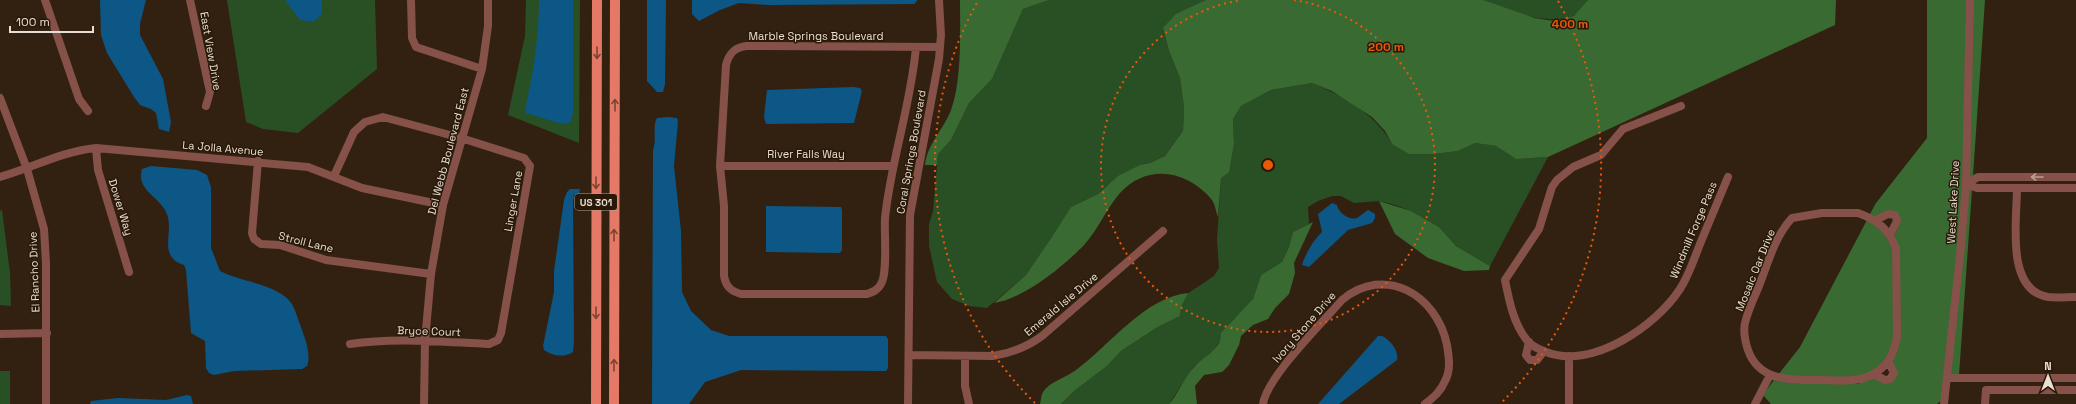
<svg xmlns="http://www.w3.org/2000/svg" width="2076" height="404" viewBox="0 0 2076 404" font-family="'Space Grotesk',sans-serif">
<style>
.green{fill:#295024}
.forest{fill:#396a32}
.water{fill:#0c5785}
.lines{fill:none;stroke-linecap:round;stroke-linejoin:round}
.minor{stroke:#855148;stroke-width:8}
.major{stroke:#e47967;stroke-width:10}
.oneway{stroke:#7d4432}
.oneway2{stroke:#bc9f94}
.ring{fill:none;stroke:#e8590c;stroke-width:2;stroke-dasharray:2 4}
.labels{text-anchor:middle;stroke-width:3;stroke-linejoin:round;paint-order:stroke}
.shield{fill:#281807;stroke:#afa396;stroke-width:1}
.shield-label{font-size:10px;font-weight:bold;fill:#e9ded3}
.street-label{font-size:11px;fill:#e9ded3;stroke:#281807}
.centre{fill:#e8590c;stroke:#281807;stroke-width:2}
.ring-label{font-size:12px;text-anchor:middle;font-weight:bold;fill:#e8590c;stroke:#281807;stroke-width:3;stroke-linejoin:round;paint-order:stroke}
</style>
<rect width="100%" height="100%" fill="#322111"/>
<path class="green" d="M227 0H375L377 69 298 133 263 129 246 122Z
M526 0H580L579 143 508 115 525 36Z
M1049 0H1206L1163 29 1169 51 1180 78 1184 107 1183 131 1165 156 1150 163 1140 165 1105 187 1098 194 1071 207 1053 237 1026 275 987 308 969 306 952 299 937 282 929 246V224L933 211 938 154 951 140 969 103 992 79 1023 9Z
M1483 0H1588C1584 5 1579 14 1573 16 1552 27 1504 10 1483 0Z
M1312 83C1344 96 1375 114 1392 144L1434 154 1458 151 1475 143 1496 146 1516 159 1548 157 1490 266 1456 246 1439 227 1411 211 1395 205 1380 201 1354 203 1341 196H1332L1318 201 1308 207 1309 224 1293 232 1289 247 1282 262 1261 275 1253 299 1246 309 1232 321 1214 350 1194 366 1169 404H1061L1074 391 1107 366 1121 351 1156 328 1180 316 1181 307 1187 294 1214 276 1219 268 1217 240 1221 178 1234 143 1233 119 1241 106 1271 90Z
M2 210 10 273 11 306 0 305V211Z
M0 371H10V404H0Z"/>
<path class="forest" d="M960 0H1049L1023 9 992 79 969 103 951 140 938 154 937 165H925C927 144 944 129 951 110 962 80 960 33 960 0Z
M1206 0H1483L1535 18 1554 21 1574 16 1588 0H1836L1835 25 1548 157 1516 159 1496 146 1475 143 1458 151 1434 154H1409L1392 144 1385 131 1372 117 1332 91 1312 83 1271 90 1241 106 1233 119 1234 143 1229 172 1221 178 1218 217C1216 212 1215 204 1212 200 1188 170 1147 163 1120 193 1106 209 1098 230 1084 245 1063 267 1023 299 994 303L1026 275 1052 237 1071 207 1098 194 1118 176 1140 165 1150 163 1165 156 1183 131 1184 107 1180 78 1169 51 1163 28 1176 14Z
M1927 0H1967L1963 182 1959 243 1942 400 1937 404H1771L1763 395 1774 380 1791 383 1858 384 1874 377 1892 382 1896 375 1891 361 1897 349 1894 236 1899 225 1888 210 1876 217 1870 214 1876 203 1927 138Z
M1973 0H1985L1973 176 1969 179Z
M1968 188 1972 190 1959 375H1950Z
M1379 201 1411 211 1439 227 1456 246 1490 266 1489 270 1464 271 1428 258 1395 234Z
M1867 220 1879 226 1893 249 1894 337C1890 357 1878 373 1858 377 1848 379 1835 377 1824 377 1809 377 1794 377 1778 375L1800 347Z
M1313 222 1294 263 1295 273 1289 294 1275 308 1268 319 1253 325 1241 336 1239 345 1229 365 1222 372 1204 375 1195 386 1197 404H1169C1179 393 1184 377 1195 366 1204 356 1222 349 1221 333L1253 299 1261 275 1282 262 1289 247 1293 232Z
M1188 293 1181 307 1180 316 1156 328 1121 351 1107 366 1074 391 1061 404H1040C1041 400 1041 395 1043 392 1049 382 1067 377 1076 370 1110 345 1145 297 1188 293Z"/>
<path class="water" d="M100 0H146L140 24V35L163 79 171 122 169 132 159 129 156 113 151 109 140 105 134 97 107 53 101 35Z
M285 0H322V14L313 22 300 20Z
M539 0H573V112L571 122 562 124 526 113 525 110C533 74 539 37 539 0Z
M647 0H666L665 84 663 92H657L647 81Z
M692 0H917V1L914 4 768 5 739 3 720 10 699 21 692 14Z
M853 87 860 88 862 91 854 123 766 124 764 117 767 90Z
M668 117 677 118 678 122 674 166 681 231 682 292 691 311 711 330 729 336H886L888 339V368L886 371 741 370 705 382 689 404H652L653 150C657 140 652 127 657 118Z
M151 166 197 170 207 175 211 187V248L220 271C240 282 279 284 292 304 296 312 299 322 302 330 306 341 311 355 307 366L302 369 234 371 214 375 209 373 206 368 205 341 191 333 186 270 184 265C155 256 177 230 165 210 157 196 136 189 142 169Z
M570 189H580L579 194 574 195 573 201 574 341 573 352C564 358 552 356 544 350L543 346 554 292V271L564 200 567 192Z
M1332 203 1337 205C1338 212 1349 221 1357 218 1360 216 1365 212 1368 210L1375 214V218L1372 223 1348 230 1309 267 1302 265C1305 255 1314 239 1322 232L1318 214Z
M766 206 841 207 842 210V250L840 253 766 252Z
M1378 336H1382C1390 340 1399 350 1397 360L1339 404H1318Z
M187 395 191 396 193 404H90L91 401 118 398 166 400Z"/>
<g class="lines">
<path class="minor" d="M45 0 79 99 88 111
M190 0 210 92 206 106
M411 0 412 38 416 47 482 69
M916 47C911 105 891 160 885 218 884 233 888 273 881 284 878 290 873 292 867 294H741C731 291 726 287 724 276V206L720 166 726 65C729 53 735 47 747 46L940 47
M0 98 27 169 44 229 46 263V404
M1681 106 1623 129 1601 155 1573 167 1557 180 1552 187 1539 229 1505 280C1509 300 1513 322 1526 339 1530 346 1539 349 1546 352 1592 370 1656 326 1680 289 1689 275 1694 259 1700 244 1709 222 1719 199 1728 177
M96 148 98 170 129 272
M258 161 252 233 254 239 261 244 280 245 326 260 431 274
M720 166H893
M334 176 354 132 365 122 383 117 461 138 524 158 530 166 501 333 498 340 489 344C443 342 396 337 350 344
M0 177C32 168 63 151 96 148L308 167 362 188 443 205
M1966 184 1978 177H2076
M1966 184 1977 188H2076
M2017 188C2017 219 2005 290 2048 297 2057 298 2067 297 2076 297
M1858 213C1878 220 1888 229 1896 248L1897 337C1894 351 1890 363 1878 371 1861 384 1840 380 1820 380 1792 380 1759 382 1748 350 1745 341 1743 332 1745 323 1748 310 1754 298 1759 286 1768 263 1775 236 1792 218L1822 213Z
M1876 220 1888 214 1895 215 1897 221 1890 235
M0 334 47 333
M1529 342 1526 355 1530 360H1537L1544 351
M909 355 993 356C1012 353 1027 347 1042 336L1163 231
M965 356V386L969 404
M1569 356V404
M1874 374 1885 380 1890 379 1894 373 1888 361
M1947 378H2076
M424 404 425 341 431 274 443 205 482 69 488 26V0
M908 404 910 215 939 59 941 35 939 0
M1263 404C1267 377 1322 323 1342 300 1385 264 1437 295 1447 345 1449 357 1451 370 1445 381 1441 391 1434 397 1425 404
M1755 404 1770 375
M1944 404 1961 246 1966 184 1970 0
M1985 404 1986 390H2076"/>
<path class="major" d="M596 404 597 0
M614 404 615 0"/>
</g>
<defs><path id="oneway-shaft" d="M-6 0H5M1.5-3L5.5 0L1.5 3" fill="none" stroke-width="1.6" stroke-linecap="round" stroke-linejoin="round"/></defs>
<g class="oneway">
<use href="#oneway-shaft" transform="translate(597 53) rotate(90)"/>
<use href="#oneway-shaft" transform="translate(615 105) rotate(-90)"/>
<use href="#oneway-shaft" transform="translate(596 183) rotate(90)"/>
<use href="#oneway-shaft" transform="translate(614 235) rotate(-90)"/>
<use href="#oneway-shaft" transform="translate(596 313) rotate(90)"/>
<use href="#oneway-shaft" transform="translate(614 365) rotate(-90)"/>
</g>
<use class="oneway2" href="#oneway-shaft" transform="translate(2037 177) rotate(180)"/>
<g class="ring">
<path d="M1294 0A167 167 0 1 1 1242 0"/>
<path d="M1035 403A333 333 0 0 1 978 1M1558 1A333 333 0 0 1 1501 403"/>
</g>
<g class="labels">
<rect class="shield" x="575" y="194" width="42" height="16" rx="3"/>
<g class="shield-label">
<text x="596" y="206">US 301</text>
</g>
<g class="street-label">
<text x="816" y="40">Marble Springs Boulevard</text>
<text transform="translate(211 51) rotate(80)" y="4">East View Drive</text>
<text transform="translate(223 148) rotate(5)" y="4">La Jolla Avenue</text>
<text transform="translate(448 151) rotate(-75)" y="4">Del Webb Boulevard East</text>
<text transform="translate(911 152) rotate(-80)" y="4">Coral Springs Boulevard</text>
<text x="806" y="158">River Falls Way</text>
<text transform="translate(513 201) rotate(-80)" y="4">Linger Lane</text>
<text transform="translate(1953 202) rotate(-87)" y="4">West Lake Drive</text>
<text transform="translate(121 207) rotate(73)" y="4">Dower Way</text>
<text transform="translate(1693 230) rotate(-67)" y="4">Windmill Forge Pass</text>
<text transform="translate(306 242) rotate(14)" y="4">Stroll Lane</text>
<text transform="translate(1755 270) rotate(-68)" y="4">Mosaic Oar Drive</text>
<text transform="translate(34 272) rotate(-92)" y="4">El Rancho Drive</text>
<text transform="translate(1061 304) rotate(-40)" y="4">Emerald Isle Drive</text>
<text transform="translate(1304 327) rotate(-49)" y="4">Ivory Stone Drive</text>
<text transform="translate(429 331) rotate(2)" y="4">Bryce Court</text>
</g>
</g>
<circle cx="1268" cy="165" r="6" class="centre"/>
<g class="ring-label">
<text x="1570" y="28">400 m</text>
<text x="1386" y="51">200 m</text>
</g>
<g transform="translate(2048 376)" stroke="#281807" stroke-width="3" paint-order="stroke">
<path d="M0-3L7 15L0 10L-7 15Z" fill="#e9ded3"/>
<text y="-6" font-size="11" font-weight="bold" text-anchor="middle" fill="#e9ded3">N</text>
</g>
<path d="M10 26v6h83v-6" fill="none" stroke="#e9ded3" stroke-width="2"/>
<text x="16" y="26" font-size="12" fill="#e9ded3" stroke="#281807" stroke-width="3" paint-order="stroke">100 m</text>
</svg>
